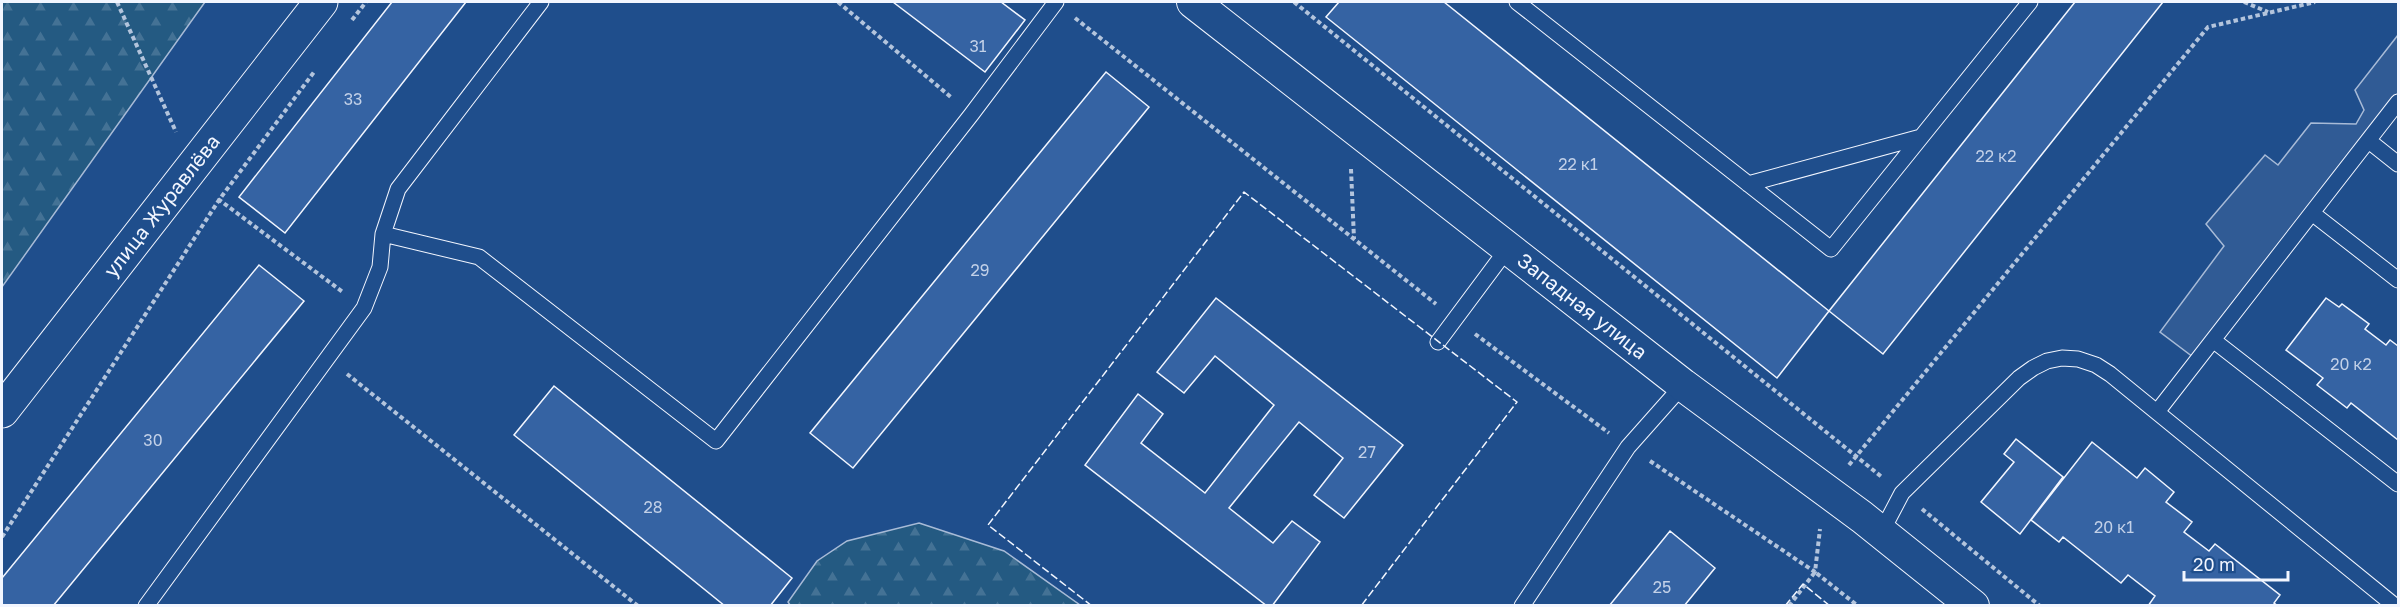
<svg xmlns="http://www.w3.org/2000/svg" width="2400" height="607" viewBox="0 0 2400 607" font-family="'Golos Text',sans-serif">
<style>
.forest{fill:url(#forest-firs);stroke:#a8bbd7;stroke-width:1.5}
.parking{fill:#305b95;stroke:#a8bbd7;stroke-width:1.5}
.building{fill:#3563a3;stroke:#f2f6ff;stroke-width:1.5}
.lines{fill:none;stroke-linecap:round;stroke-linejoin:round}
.lane-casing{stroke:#f2f6ff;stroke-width:17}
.street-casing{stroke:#f2f6ff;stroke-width:34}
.secondary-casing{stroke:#f2f6ff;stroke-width:35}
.path{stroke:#b3c4dc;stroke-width:4;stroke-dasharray:4.5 3;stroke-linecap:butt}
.lane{stroke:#1f4e8c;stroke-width:15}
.street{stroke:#1f4e8c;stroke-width:32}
.secondary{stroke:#1f4e8c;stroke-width:33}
.fence{stroke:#f2f6ff;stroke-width:1.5;stroke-dasharray:8 3;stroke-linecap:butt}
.labels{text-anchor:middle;stroke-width:4.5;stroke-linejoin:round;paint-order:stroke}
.number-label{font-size:16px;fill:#c3d1e8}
.street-label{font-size:20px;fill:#f2f6ff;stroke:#1f4e8c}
</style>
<defs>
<pattern id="forest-firs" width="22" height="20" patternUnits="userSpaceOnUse" patternTransform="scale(1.5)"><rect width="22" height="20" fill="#245a82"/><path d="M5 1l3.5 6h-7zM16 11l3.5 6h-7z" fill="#447295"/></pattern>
</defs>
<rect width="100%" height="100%" fill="#1f4e8c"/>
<path class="forest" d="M2 2H205L2 287Z
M919 523 1004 551 1080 605H790L788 602 817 561 847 541Z"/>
<path class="parking" d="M2398 35V102L2197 360 2160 332 2224 246 2206 224 2265 155 2278 165 2311 123 2356 124 2364 110 2355 90Z"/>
<path class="building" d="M392 2H466L285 233 239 197Z
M893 2H1001L1025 20 985 72Z
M1339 2H1444L1829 311 1777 378 1326 17Z
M2075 2H2163L1883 354 1829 311Z
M1106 72 1149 107 853 468 810 433Z
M259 265 304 301 53 606H2V578Z
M1216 298 1403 445 1344 518 1314 495 1343 458 1299 422 1229 508 1273 543 1292 521 1320 542 1272 606H1267L1085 465 1138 394 1163 414 1141 443 1205 493 1274 405 1215 356 1184 393 1157 372Z
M2326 298 2339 307 2342 304 2369 324 2365 329 2386 345 2390 340 2398 346V440L2351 403 2347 408 2317 385 2323 378 2286 350Z
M554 386 792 578 770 606H725L514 435Z
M2016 439 2063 477 2020 534 1981 502 2014 462 2004 454Z
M2092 442 2137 478 2145 468 2174 492 2166 502 2192 522 2184 532 2209 551 2215 544 2280 595 2274 603 2278 606H2148L2155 596 2128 575 2121 583 2063 537 2059 542 2031 520Z
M1670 531 1715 568 1684 606H1609Z"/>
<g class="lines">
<defs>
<path id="lane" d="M1517 2 1831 249 2030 2
M2369 141 2398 164
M1748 184 1921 137
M2312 213 2398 280
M383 234 479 257 716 441 971 115 1056 2
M2213 340 2398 484
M1438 342 1508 248
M2157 412 2398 102
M1881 533 1902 493 2019 378 2033 368 2047 361 2062 358 2078 359 2096 365 2110 374 2395 606
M146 606 364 308 380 267 383 234 398 189 541 2
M1522 606 1628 447 1683 385"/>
<g id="street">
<path id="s1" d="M1193 2 1683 385 1862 517 1973 606"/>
</g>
<g id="secondary">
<path id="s2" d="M2 411 321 2"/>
</g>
</defs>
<use href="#lane" class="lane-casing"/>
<use href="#street" class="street-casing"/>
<use href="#secondary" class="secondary-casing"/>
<path class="path" d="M117 2 176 132
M838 2 952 98
M1294 2 1883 478
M2244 2 2268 12
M1075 18 1436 304
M352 20 366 2
M1351 169 1354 239
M218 199 344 293
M1475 334 1609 433
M347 374 638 606
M1650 461 1815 572 1820 529
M1849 465 2208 27 2315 2
M1922 509 2040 606
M2 537 219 200 314 72
M1789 606 1815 572 1858 606"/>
<use href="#lane" class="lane"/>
<use href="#street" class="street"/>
<use href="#secondary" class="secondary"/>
<path class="fence" d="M1092 606 988 525 1244 192 1517 402 1361 606
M1785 606 1803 584 1830 606"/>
</g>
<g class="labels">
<g class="number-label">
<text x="978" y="52">31</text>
<text x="353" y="105">33</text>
<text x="1996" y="162">22 к2</text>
<text x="1578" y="170">22 к1</text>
<text x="980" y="276">29</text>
<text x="2351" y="370">20 к2</text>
<text x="153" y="446">30</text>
<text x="1367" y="458">27</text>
<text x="653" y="513">28</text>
<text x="2114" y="533">20 к1</text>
<text x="1662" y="593">25</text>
</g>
<g class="street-label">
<text dy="7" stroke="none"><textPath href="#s2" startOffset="260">улица Журавлёва</textPath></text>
<text dy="7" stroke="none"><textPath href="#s1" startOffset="494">Западная улица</textPath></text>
</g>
</g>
<rect width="2400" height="607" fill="none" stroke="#f2f6ff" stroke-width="6"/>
<path d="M2184 571v9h104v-9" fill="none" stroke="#f2f6ff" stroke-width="3"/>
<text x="2193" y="571" font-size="18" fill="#f2f6ff" stroke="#1f4e8c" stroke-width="4.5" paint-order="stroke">20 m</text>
</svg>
